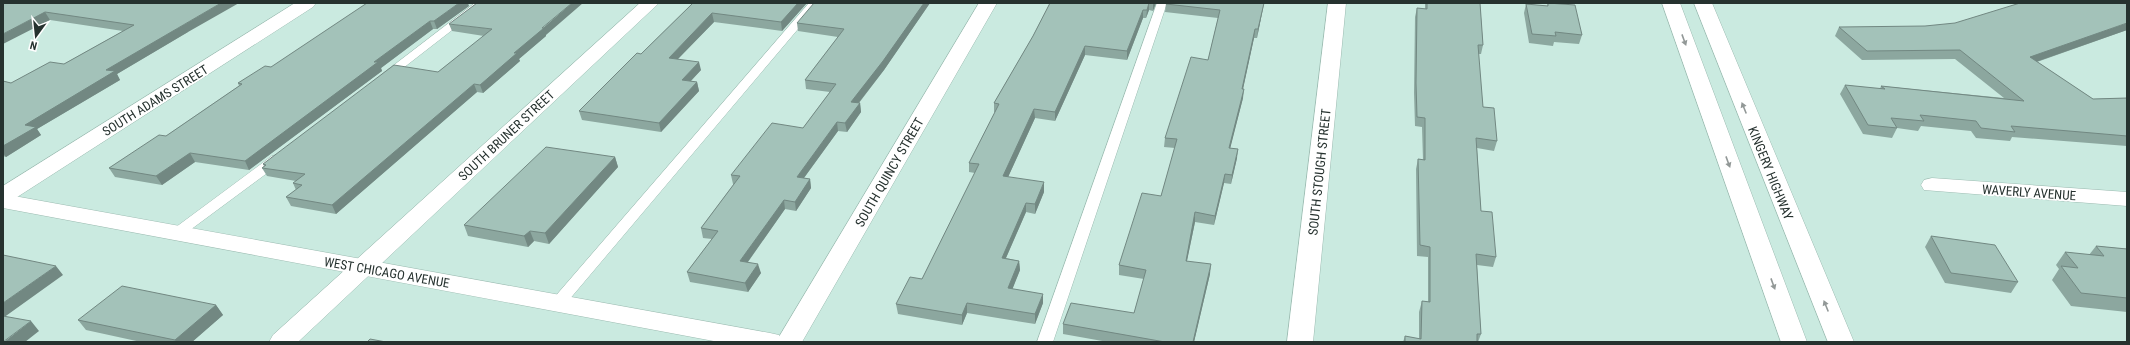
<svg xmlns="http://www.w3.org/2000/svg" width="2130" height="345" viewBox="0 0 2130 345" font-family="'Roboto Condensed',sans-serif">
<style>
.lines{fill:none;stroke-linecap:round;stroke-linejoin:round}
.lane-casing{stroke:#9cbbb1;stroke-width:1}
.street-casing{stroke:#9cbbb1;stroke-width:1}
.secondary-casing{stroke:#9cbbb1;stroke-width:1}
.highway-casing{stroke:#9cbbb1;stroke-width:1}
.lane{fill:#fff;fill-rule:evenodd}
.street{fill:#fff;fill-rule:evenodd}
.secondary{fill:#fff;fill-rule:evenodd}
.highway{fill:#fff;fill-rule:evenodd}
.wall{fill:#8ca79f}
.shaded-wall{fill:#728882}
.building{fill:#a3c2b9;stroke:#728882}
.oneway{fill:#929897}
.labels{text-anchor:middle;stroke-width:3.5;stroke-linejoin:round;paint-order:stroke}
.street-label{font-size:13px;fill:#26322f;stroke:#fff}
</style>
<rect width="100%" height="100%" fill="#caeae0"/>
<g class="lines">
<defs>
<path id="lane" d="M475 3H487L389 79H381L379 77 381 75Z
M809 3H820L563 307 558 308 553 307 551 303 553 299Z
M1157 3H1167L1053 342H1037Z
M277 155 283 159 282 162 182 236H172L170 233 172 230 272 156Z"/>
<path id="street" d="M295 3H316L313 7 11 201 3 203V186Z
M640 3H659L298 342H269L273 335Z
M979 3H997L802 342H776Z
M1328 3H1346L1313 342H1287Z
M1932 178 2127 192V206L1924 190 1921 185 1924 180Z"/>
<path id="secondary" d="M3 194 770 333 779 335 783 342H719L3 208Z"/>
<path id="highway" d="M1662 3H1680L1807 342H1781Z
M1694 3H1712L1854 342H1828Z"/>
</defs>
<use href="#lane" class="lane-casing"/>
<use href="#street" class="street-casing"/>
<use href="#secondary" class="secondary-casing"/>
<use href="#highway" class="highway-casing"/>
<use href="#lane" class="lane"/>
<use href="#street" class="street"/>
<use href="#secondary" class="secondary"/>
<use href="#highway" class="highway"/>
</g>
<path class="wall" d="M4 3 188 32 117 74 120 80 37 129 41 135 6 157 3 156V81L11 83 64 64 123 31 50 20Z
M693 3H807L782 31 714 22 678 59 701 70 691 81 697 82 699 91 661 132 582 120 579 111 641 54Z
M930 3 884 70 859 103H860L861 112 847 132 838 131 804 178 810 179 811 188 796 211 785 209 748 262 761 273 748 292 690 282 687 272 712 239 703 238 701 228 734 184H733L731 175 803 128 830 92 806 89 805 80 838 37 798 31 797 23Z
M1050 3H1156L1153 11 1149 10 1146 18H1143L1127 60 1085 55 1055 121 1035 118 1008 177 1044 192 1035 214 1026 212 1006 258 1019 261 1020 270 1012 289 1043 303 1035 324 967 313 962 325 898 314 896 304 922 279 975 173 969 172V163L995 112H994V103L1033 36Z
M1166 3H1264L1257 38H1254L1243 89V98L1230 148 1237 158 1231 184 1224 183 1214 225 1195 222 1187 261 1210 274 1194 342H1108L1063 334V324L1134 313 1144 279 1119 275V265L1161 196 1175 148 1164 147 1165 138 1208 60 1218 18 1165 12Z
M1425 3H1480L1483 45 1481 54H1478L1483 107 1497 141 1494 151 1477 148 1481 211 1496 257 1493 267 1477 265 1481 334 1478 342H1403L1405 336 1419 339V312L1422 301 1428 302V257L1417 256 1416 169 1418 159 1423 160 1422 127 1415 126 1414 93 1415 17 1417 8 1425 9Z
M1548 3 1582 35 1579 44 1554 42 1553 46 1529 43 1524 13 1526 4 1547 6Z
M469 6 437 29H433L381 68 382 71 249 170 195 162 162 185 115 177 109 168 166 136 239 86 238 83 271 67Z
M449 24 546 35V36L519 59 520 61 483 93 477 92 336 214 291 206 286 197 296 190 293 183 296 181 267 176 262 168 264 166 263 164 438 72 484 36 452 31Z
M1839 27 2127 30 2037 62 2093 99 2127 98V146L2012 137 2010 141 1976 138 1971 131 1921 126 1918 131 1897 128 1892 138 1863 134 1840 94 1845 85 1880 89 1881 86 2004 98 1955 59 1862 60 1835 36Z
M615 157 618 167 549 244 534 241 528 247 468 236 464 225Z
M1931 236 2018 282 2011 293 1945 283 1925 247Z
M2096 246 2127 249V312L2071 306 2052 280 2059 269 2056 265 2065 252 2089 255Z
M216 305 223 315 192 342H141L86 330 78 320Z"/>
<path class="shaded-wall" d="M221 3H239L188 32 117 74 120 80 37 129 41 135 6 157 3 153V146L25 125 106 70Z
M459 3H468L469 6 437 29 434 21Z
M572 3H583L546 35V36L519 59 520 61 483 93 480 85 514 53Z
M798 3H807L782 31 781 22Z
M924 3H930L884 70 853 110 851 102Z
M1149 3V10L1146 18 1147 10Z
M1153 3H1156L1153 11Z
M1264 3 1257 38 1258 29Z
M1143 10V18L1127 60V51Z
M45 12 50 20 3 44V34Z
M712 13 714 22 671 66 669 58Z
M430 21 433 29 381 68 382 71 249 170 245 161 374 62Z
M2127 23V30L2024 66 2030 57Z
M1255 29 1254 38 1241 98 1242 89Z
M1085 46V55L1055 121V112Z
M699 62 701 70 684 88 682 80Z
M697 82 699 91 661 132 659 123Z
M474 84 477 92 336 214 332 205Z
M1244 89 1243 98 1228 157 1229 148Z
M860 103 861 112 847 132 845 123Z
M1034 109 1035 118 1004 186 1003 176Z
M837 122 838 131 798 186 797 177Z
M1238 149 1237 158 1231 184 1232 175Z
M190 153 195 162 162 185 156 176Z
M615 157 618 167 549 244 545 233Z
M1225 174 1224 183 1214 225 1215 216Z
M810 179 811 188 796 211 795 202Z
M1044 182V192L1035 214V204Z
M784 200 785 209 742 270 740 261Z
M1026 203V212L1002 267V258Z
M1195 212V222L1185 270 1186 261Z
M530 231 534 241 528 247 524 236Z
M1019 261 1020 270 1009 298 1008 288Z
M758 264 761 273 748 292 745 283Z
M1211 264 1210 274 1194 342H1193Z
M56 266 63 275 3 318V303Z
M1043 294V303L1035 324V314Z
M967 303V313L962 325V315Z
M216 305 223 315 192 342H176L175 340Z
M31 321 39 331 25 342H4Z"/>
<path class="building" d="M3 3H221L106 70 115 71 25 125 36 127 3 146V81L11 83 50 62 64 64 134 25 45 12 3 34Z
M367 3H459L434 21H430L374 62H378L245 161 190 153 156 176 109 168 159 135 166 136 242 84 238 83 265 66 271 67Z
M477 3H572L542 28H544L514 53H517L480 85 474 84 332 205 286 197 302 185 293 183 305 174 262 168 266 165 263 164 394 65 438 72 492 29 449 24Z
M693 3H798L781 22 712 13 669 58 699 62 682 80 697 82 659 123 579 111 637 53 641 54Z
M814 3H924L883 61 851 102 860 103 845 123 837 122 797 177 810 179 795 202 784 200 740 261 758 264 745 283 687 272 718 231 701 228 740 176 731 175 772 123 803 128 836 84 805 80 844 29 797 23Z
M1050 3H1149L1147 10H1143L1127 51 1085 46 1055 112 1034 109 1003 176 1044 182 1035 204 1026 203 1002 258 1019 261 1008 288 1043 294 1035 314 967 303 962 315 896 304 910 277 922 279 979 164 969 163 999 104 994 103 1033 36Z
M1166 3H1264L1258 29H1255L1242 89H1244L1229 148 1238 149 1232 175 1225 174 1215 216 1195 212 1186 261 1211 264 1193 342H1165L1063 324 1071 303 1134 313 1146 270 1119 265 1142 193 1161 196 1177 139 1165 138 1191 57 1208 60 1220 10 1166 4Z
M1427 3H1480L1483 45H1478L1483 107 1494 108 1497 141 1476 138 1481 211 1492 212 1496 257 1476 254 1481 334H1477V342H1405V336L1421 339 1422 301 1430 302V247L1420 245 1418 159 1425 160V118L1417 117 1416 83 1417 8 1427 9Z
M1548 3 1575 5 1582 35 1555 32 1556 36 1532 34 1526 4 1548 6Z
M2020 3H2127V23L2030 57 2093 99 2127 98V136L2011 126 2015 132 1981 128 1976 121 1920 115 1924 121 1891 118 1897 128 1868 125 1845 85 1885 89 1881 86 2024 101 1960 50 1867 51 1839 27 1925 26 1955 23Z
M546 147 615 157 545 233 530 231 524 236 464 225Z
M1931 236 1995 245 2018 282 1951 273Z
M2096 246 2127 249V298L2081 293 2061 266 2078 268 2065 252 2104 256Z
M3 255 56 266 3 303Z
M122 286 216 305 175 340 78 320Z
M3 316 31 321 3 342Z
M370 339 386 342H367Z"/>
<defs><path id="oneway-solid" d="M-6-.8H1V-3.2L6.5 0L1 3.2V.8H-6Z"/></defs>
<g class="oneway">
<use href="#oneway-solid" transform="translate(1684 40) rotate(70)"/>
<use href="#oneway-solid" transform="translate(1744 108) rotate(-112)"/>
<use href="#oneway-solid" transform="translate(1728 162) rotate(70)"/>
<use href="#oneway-solid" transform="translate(1773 284) rotate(70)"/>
<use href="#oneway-solid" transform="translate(1826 306) rotate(-112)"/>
</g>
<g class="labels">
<g class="street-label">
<text transform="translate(155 100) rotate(-32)" y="5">SOUTH ADAMS STREET</text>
<text transform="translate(506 135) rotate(-43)" y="5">SOUTH BRUNER STREET</text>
<text transform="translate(889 172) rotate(-60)" y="5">SOUTH QUINCY STREET</text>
<text transform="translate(1319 172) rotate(-84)" y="5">SOUTH STOUGH STREET</text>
<text transform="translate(1771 173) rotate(68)" y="5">KINGERY HIGHWAY</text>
<text transform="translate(2029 192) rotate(4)" y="5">WAVERLY AVENUE</text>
<text transform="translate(387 272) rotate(10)" y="5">WEST CHICAGO AVENUE</text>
</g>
</g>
<rect width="2130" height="345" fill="none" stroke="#26322f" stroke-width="8"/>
<g transform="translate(36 36) rotate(195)" stroke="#ffffff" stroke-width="3" paint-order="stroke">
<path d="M0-3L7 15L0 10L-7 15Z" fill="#26322f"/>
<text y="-6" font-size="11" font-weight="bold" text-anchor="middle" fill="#26322f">N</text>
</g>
</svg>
